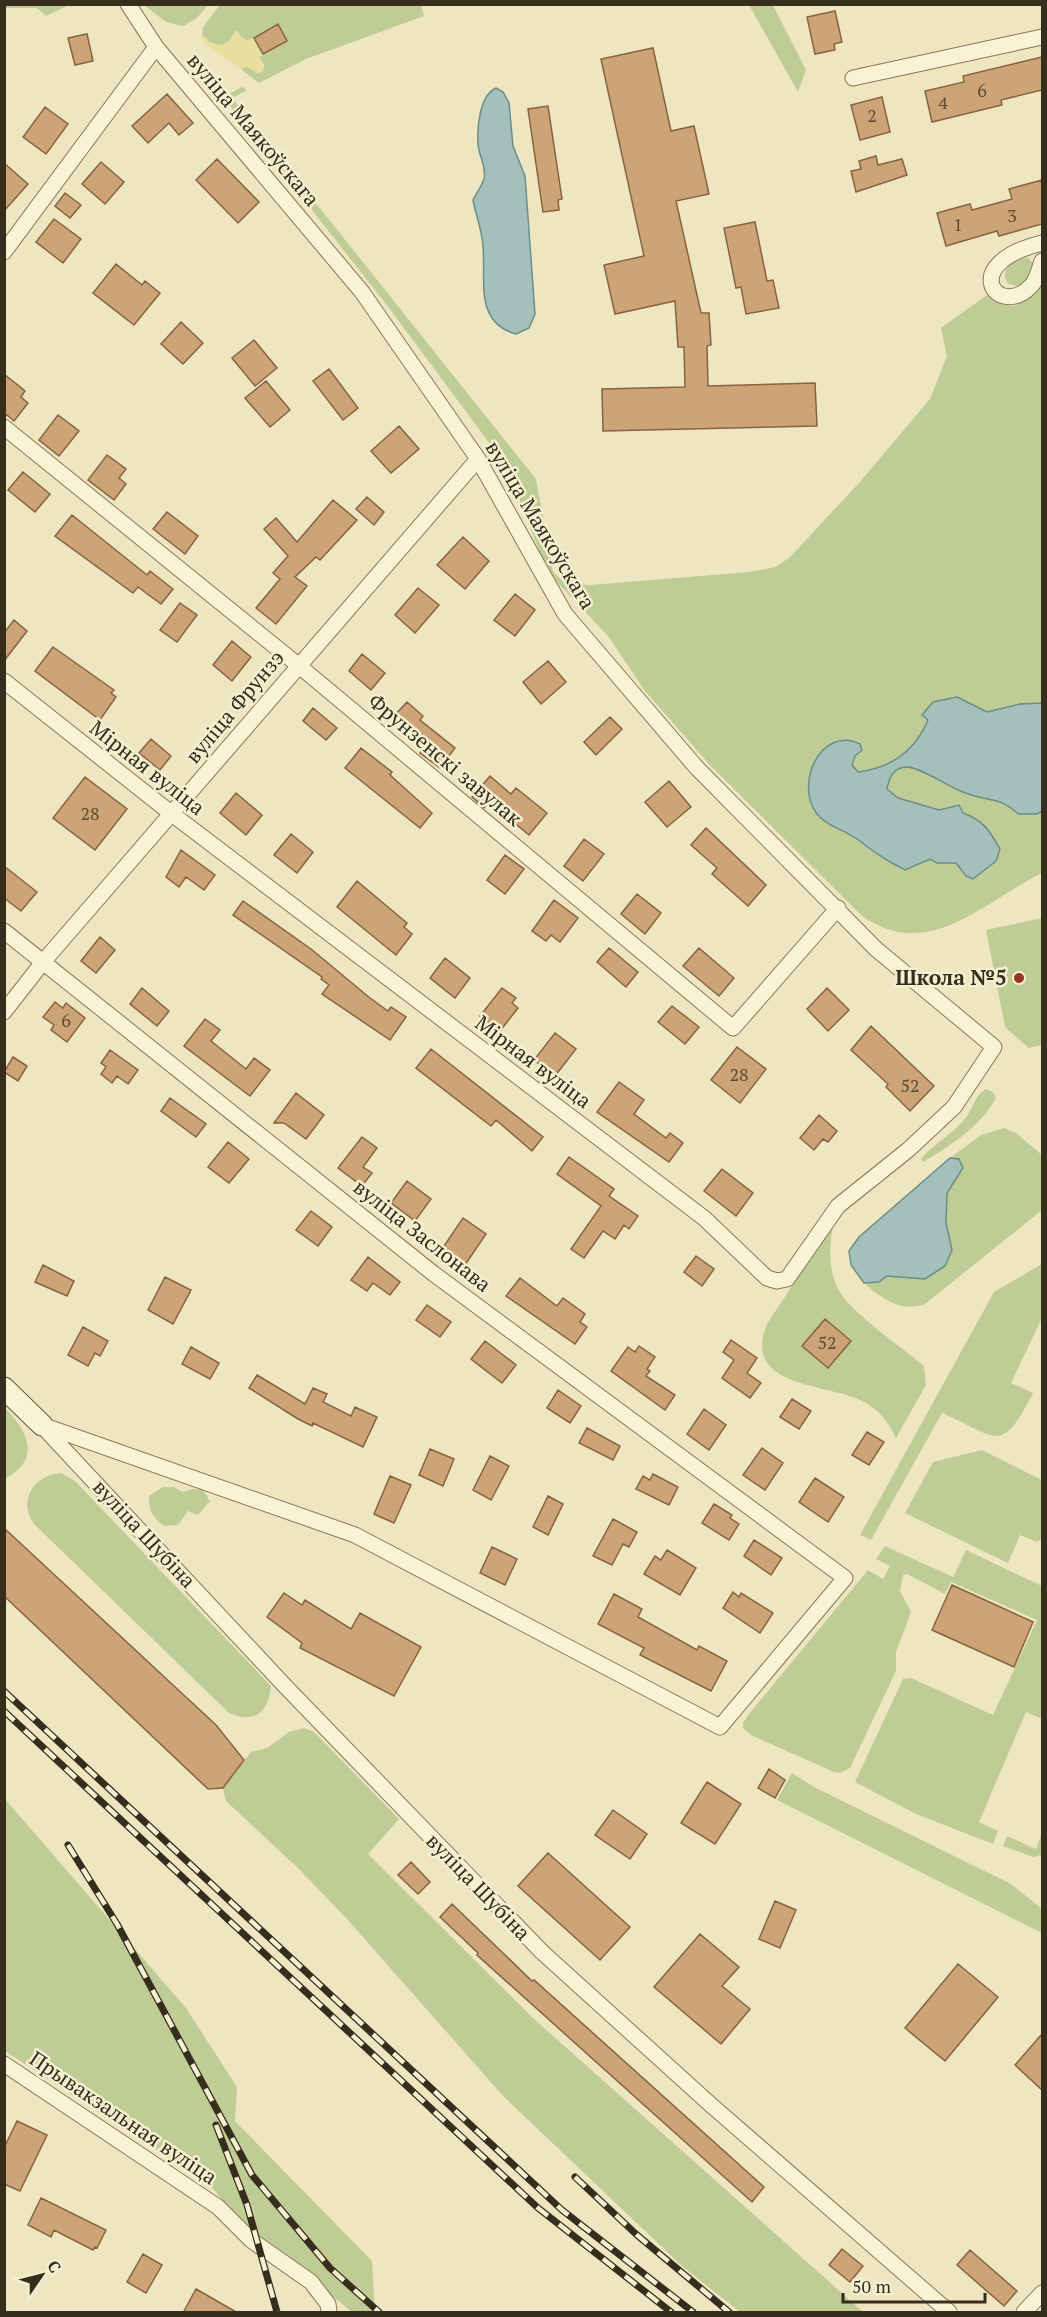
<svg xmlns="http://www.w3.org/2000/svg" width="1047" height="2317" viewBox="0 0 1047 2317" font-family="'PT Serif',serif">
<style>
.green{fill:#bfcc95}
.sand{fill:#eade9e}
.water{fill:#a4c0bb;stroke:#6b8e89;stroke-width:1.5}
.building{fill:#cca477;stroke:#87633f;stroke-width:1.5}
.lines{fill:none;stroke-linecap:round;stroke-linejoin:round}
.street-casing{stroke:#877759;stroke-width:17}
.secondary-casing{stroke:#69583c;stroke-width:23}
.street{stroke:#f9f2d5;stroke-width:15}
.secondary{stroke:#f9f2d5;stroke-width:21}
.rail-casing{stroke:#372d1d;stroke-width:7}
.rail{stroke:#f5efd1;stroke-width:4.5;stroke-dasharray:14;stroke-linecap:butt}
.poi-dot{fill:#963429;stroke:#f5efd1;stroke-width:2}
.labels{text-anchor:middle;stroke-width:5;stroke-linejoin:round;paint-order:stroke}
.number-label{font-size:18px;fill:#5c4b34}
.street-label{font-size:21px;fill:#372d1d;stroke:#f5efd1}
.poi-label{font-size:21px;font-weight:bold;fill:#372d1d;stroke:#f5efd1;text-anchor:end}
</style>
<rect width="100%" height="100%" fill="#eee6c1"/>
<path class="green" d="M4 5 5 4 69 5 46 16 37 8H5Z
M144 5H208L196 19 183 26 166 22Z
M220 5H421L424 16 306 59 259 83 241 69 246 66 252 70 265 67 259 57 263 55 235 31 231 40 221 46 207 41 202 34 203 27Z
M749 5H773L806 70 798 92Z
M242 87 247 90 232 98 536 479 553 572 566 584 590 585 750 572 776 567 790 557 859 483 930 399 947 356 941 328 987 295C1015 318 1028 301 1042 276V873C983 902 928 964 861 915L709 764 645 691 608 636 557 582 540 553 513 484 490 444 389 308 227 102 229 94Z
M1022 258H1029L1033 263 1026 280 1017 286 1008 284C999 270 1011 264 1022 258Z
M1042 918V1045L1029 1048 1005 1027 986 930Z
M986 1089 993 1092 996 1098C982 1125 949 1147 923 1162L921 1159C934 1143 955 1133 967 1116 974 1106 975 1095 986 1089Z
M1004 1128 1016 1133 1042 1155V1210L925 1304C901 1313 881 1298 864 1283L879 1282 887 1276 925 1279 952 1250 946 1223 947 1193 963 1168 959 1159 950 1158 981 1135Z
M834 1222C829 1242 828 1268 837 1287 848 1311 903 1348 924 1366L926 1385 896 1438C887 1420 877 1407 858 1399 823 1384 741 1386 767 1324Z
M1042 1264V1318L1011 1383 1033 1393C1000 1458 997 1436 942 1413L871 1540 860 1535 994 1292Z
M5 1408C28 1432 42 1458 5 1479Z
M982 1450 1042 1480V1539L1037 1542 1020 1535 1008 1563 905 1513 933 1462Z
M61 1473 75 1481 271 1686C268 1713 255 1724 229 1713L34 1524C17 1501 34 1475 61 1473Z
M163 1487H174L183 1492 193 1489 203 1490 210 1501 198 1515 188 1511 178 1525 164 1526C152 1516 149 1511 149 1496Z
M885 1546 953 1577 966 1550 1042 1586V1719L1026 1712 979 1822 998 1831 993 1844 916 1814 855 1782 903 1679 911 1678 993 1715 1037 1620 951 1582 945 1594 907 1574 903 1575 900 1591 911 1612 896 1652V1671L850 1768 840 1773 834 1772 751 1735 743 1728V1723L749 1714 868 1570 883 1579 890 1566 876 1559Z
M304 1728 314 1732 399 1819 368 1854 533 2018 863 2312H740L682 2266 503 2096 347 1919 300 1870 226 1801 223 1788 251 1752 267 1748 289 1732Z
M792 1773 814 1787 1011 1884 1042 1909V1933L777 1800Z
M4 1798 186 2008 237 2087 235 2121 372 2261 375 2312H352L301 2270 244 2228 212 2187 5 2051Z
M1042 1833V1855L1033 1857 1003 1846 1007 1836 1036 1849Z"/>
<path class="sand" d="M203 27 202 34 213 45 227 44 237 30 244 41 254 38 263 54 259 57 264 70 258 74 247 66 241 69 205 44 201 38Z"/>
<path class="water" d="M496 88 503 92 509 103 513 146 525 176 535 314 529 328 516 334C474 323 486 280 483 246 482 230 476 216 473 200 476 194 482 186 484 179 487 166 478 155 478 143 477 126 480 95 496 88Z
M957 697 987 712 1020 704 1042 703V811L1037 814H1018C999 795 985 802 963 792 949 787 920 767 907 767 893 767 889 778 887 789L898 798 939 810 959 805 963 813C983 820 990 831 1000 849L996 861 973 879 966 876 956 863H937L930 859 905 870 894 864C881 857 871 850 860 841 846 830 829 828 817 814 794 784 821 725 860 744L862 750 855 756 852 765 858 772C890 768 915 751 928 720L922 715 933 702Z
M950 1158 959 1159 963 1168 947 1193 946 1223 952 1250 945 1266 925 1279 887 1276 879 1282 864 1283 851 1265 849 1251 859 1237Z"/>
<path class="building" d="M835 11 842 42 834 44 835 50 815 54 807 17Z
M278 24 287 41 263 54 254 38Z
M87 34 93 61 75 65 68 38Z
M653 48 671 131 694 126 709 194 676 201 701 313H709L711 345 707 346 708 386 815 383 817 426 603 431 602 389 685 387 684 347H678L675 301 615 314 604 265 644 256 601 59Z
M1042 57V90L1001 100 1002 105 932 122 925 91 964 82 963 76Z
M167 94 193 123 179 135 169 123 148 143 132 126Z
M882 97 890 132 860 140 851 105Z
M548 106 562 199 558 200 559 210 543 212 528 109Z
M45 107 68 124 46 154 23 137Z
M876 156 878 165 902 159 907 175 856 192 851 171 861 169 859 161Z
M217 159 259 202 238 223 196 180Z
M101 162 124 182 105 204 82 184Z
M4 163 28 184 4 211Z
M1042 180V224L999 236 997 231 946 246 937 213 970 204 972 210 1012 199 1009 189Z
M65 193 81 205 70 218 55 206Z
M54 219 81 239 63 263 36 242Z
M755 222 767 281 773 280 779 308 746 314 741 287 736 288 724 228Z
M116 264 142 285 145 281 160 293 134 325 93 293Z
M181 322 203 343 183 364 161 344Z
M254 340 277 368 255 386 232 358Z
M329 369 358 408 343 420 313 381Z
M4 374 25 391 21 397 28 403 14 421 7 415 4 417Z
M266 381 290 410 270 427 245 398Z
M58 415 79 431 59 456 39 440Z
M399 426 419 449 391 473 371 451Z
M107 455 126 469 119 478 126 484 114 500 88 480Z
M23 472 50 494 35 512 8 490Z
M367 497 384 512 374 525 356 509Z
M333 500 357 520 320 560 316 557 295 577 307 586 276 624 256 608 280 579 273 573 288 556 264 529 276 518 297 542Z
M167 512 198 536 185 554 153 529Z
M72 515 147 575 150 571 173 589 161 604 138 587 133 593 55 536Z
M463 537 489 561 465 589 437 565Z
M418 588 439 605 415 633 395 615Z
M515 594 535 610 515 636 494 620Z
M180 603 197 615 177 642 160 630Z
M14 620 27 631 4 661V633Z
M232 641 251 657 232 681 213 665Z
M53 647 114 690 111 693 116 697 100 720 35 671Z
M362 654 385 673 371 690 349 671Z
M548 661 566 682 541 704 523 682Z
M407 702 423 716 420 720 455 748 440 768 420 753 426 745 393 717Z
M313 708 337 728 326 740 303 721Z
M610 717 622 729 596 755 584 742Z
M151 739 171 756 160 770 139 753Z
M361 748 392 772 390 775 432 813 420 828 345 768Z
M490 776 511 794 516 788 547 813 529 835 489 802 484 808 472 797Z
M85 777 127 809 95 850 53 818Z
M669 781 691 807 667 827 645 802Z
M236 793 262 815 246 835 220 813Z
M706 828 766 885 748 906 712 874 717 868 691 845Z
M291 834 313 852 297 873 274 855Z
M584 839 604 854 583 881 564 866Z
M181 850 215 875 204 890 186 877 179 887 166 877Z
M505 855 524 869 505 894 487 880Z
M4 866 37 892 21 911 4 898Z
M357 881 407 923 404 927 412 934 396 955 337 907Z
M637 894 661 913 645 934 621 914Z
M554 900 578 918 560 942 551 935 546 941 532 931Z
M243 901 311 949 370 998 388 1011 391 1007 406 1017 390 1040 322 994 329 985 321 979 322 977 233 915Z
M100 937 115 950 96 973 81 961Z
M609 948 638 972 626 987 597 962Z
M699 948 734 978 719 996 683 966Z
M445 958 470 978 455 998 430 978Z
M142 988 169 1011 157 1026 130 1004Z
M502 988 516 998 512 1003 518 1008 500 1031 480 1016Z
M827 988 849 1010 828 1031 807 1009Z
M55 1002 63 1008 66 1003 85 1018 67 1042 51 1030 54 1025 43 1017Z
M672 1006 699 1027 685 1044 658 1022Z
M205 1019 220 1030 211 1041 246 1069 254 1058 270 1070 250 1096 184 1046Z
M871 1026 934 1086 910 1111 886 1087 888 1084 851 1050Z
M555 1033 576 1049 555 1076 534 1060Z
M737 1047 766 1069 740 1103 711 1080Z
M431 1049 543 1137 532 1151 496 1120 491 1126 416 1068Z
M110 1050 138 1070 128 1084 117 1076 112 1083 101 1074 106 1067 101 1063Z
M13 1057 27 1066 18 1081 4 1072Z
M619 1082 644 1100 634 1114 666 1138 670 1133 683 1143 669 1162 597 1112Z
M296 1093 324 1115 306 1139 284 1123H274Z
M170 1098 206 1124 196 1137 161 1111Z
M819 1115 837 1131 828 1142 823 1139 814 1150 800 1138Z
M362 1137 377 1148 363 1167 372 1173 362 1186 338 1168Z
M228 1142 249 1159 229 1183 208 1167Z
M569 1157 614 1189 609 1196 638 1216 629 1229 624 1225 615 1239 603 1231 584 1258 571 1249 601 1206 557 1174Z
M722 1169 753 1193 736 1216 704 1191Z
M407 1181 431 1199 415 1221 391 1203Z
M311 1211 332 1227 318 1246 296 1230Z
M463 1218 486 1234 465 1265 442 1249Z
M696 1256 714 1269 702 1286 684 1272Z
M368 1257 400 1282 390 1295 373 1283 367 1291 351 1280Z
M43 1265 74 1281 67 1296 35 1282Z
M165 1277 191 1290 173 1324 148 1310Z
M520 1278 557 1306 563 1298 585 1314 580 1322 587 1327 575 1344 506 1296Z
M427 1305 451 1322 440 1337 416 1320Z
M825 1319 851 1341 828 1368 802 1346Z
M83 1327 108 1341 100 1356 95 1353 88 1366 68 1355Z
M731 1340 757 1358 747 1373 761 1383 750 1398 722 1378 734 1360 723 1352Z
M485 1341 516 1365 502 1383 471 1359Z
M639 1346 655 1357 647 1369 650 1371 646 1376 675 1395 665 1410 611 1371 628 1347 635 1352Z
M191 1347 219 1363 210 1379 182 1364Z
M257 1375 305 1404 313 1388 327 1394 323 1402 351 1416 355 1407 377 1417 363 1447 313 1423 312 1426 298 1419 249 1388Z
M558 1390 581 1406 570 1423 547 1408Z
M792 1399 811 1411 799 1429 780 1417Z
M704 1409 726 1425 709 1450 687 1434Z
M587 1428 620 1446 613 1460 579 1443Z
M867 1432 884 1442 869 1465 852 1455Z
M762 1448 783 1463 765 1490 743 1475Z
M430 1449 454 1459 443 1486 419 1475Z
M490 1456 509 1466 491 1500 473 1490Z
M653 1474 678 1487 669 1505 636 1489 643 1476 650 1480Z
M390 1476 411 1485 394 1523 374 1514Z
M815 1478 844 1497 828 1522 799 1502Z
M548 1496 563 1504 548 1535 533 1527Z
M714 1504 732 1515 730 1518 739 1524 729 1540 702 1523Z
M613 1519 637 1532 629 1547 623 1544 612 1565 593 1556Z
M4 1528 216 1725 244 1760 223 1788 208 1789 4 1596Z
M754 1540 782 1558 771 1575 744 1556Z
M492 1547 517 1559 505 1585 480 1573Z
M667 1550 696 1568 680 1595 644 1574 655 1556 661 1560Z
M952 1585 1033 1622 1014 1667 932 1630Z
M733 1592 739 1597 741 1593 773 1613 760 1633 723 1608Z
M284 1593 302 1605 305 1600 351 1629 360 1613 421 1647 394 1696 300 1648 302 1643 267 1617Z
M614 1594 642 1609 638 1617 697 1650 699 1646 727 1661 711 1691 640 1655 644 1648 598 1624Z
M769 1769 785 1780 775 1798 758 1788Z
M707 1782 741 1804 715 1844 681 1823Z
M613 1810 647 1834 630 1859 595 1835Z
M548 1853 630 1927 600 1960 518 1886Z
M411 1862 430 1882 418 1894 398 1875Z
M775 1901 796 1910 780 1948 759 1939Z
M452 1904 532 1981 534 1980 764 2187 752 2202 477 1955 478 1953 440 1917Z
M700 1934 739 1967 722 1986 750 2009 721 2044 654 1987Z
M958 1964 998 1997 945 2061 905 2028Z
M1042 2034V2090L1015 2065Z
M17 2121 47 2135 20 2191 4 2184V2148Z
M41 2198 106 2230 97 2248 95 2247 93 2250 54 2230 51 2237 28 2225Z
M842 2249 863 2266 850 2282 829 2265Z
M970 2250 1017 2291 1004 2306 957 2265Z
M143 2254 162 2265 146 2293 127 2282Z
M196 2289 238 2313H183Z"/>
<g class="lines">
<defs>
<path id="street" d="M853 78 1042 37
M1042 243C956 264 998 320 1031 286 1037 280 1039 269 1042 261
M4 252 156 47
M4 427 298 665 733 1028 838 908
M4 681 172 814 704 1218 767 1278 777 1281 787 1279 838 1206 908 1150 954 1107 994 1047 876 949 696 767 565 614 478 459 362 292 156 47 128 4
M4 931 434 1274 845 1578 720 1727 355 1535 42 1425
M4 1012 43 962 478 459
M44 1428 285 1686 542 1952 711 2105 949 2312
M4 2064 218 2207 251 2240 311 2282 328 2304 329 2312
M1024 2312 1042 2293"/>
<path id="secondary" d="M4 1388 42 1425"/>
</defs>
<use href="#street" class="street-casing"/>
<use href="#secondary" class="secondary-casing"/>
<use href="#street" class="street"/>
<use href="#secondary" class="secondary"/>
<defs>
<path id="rail" d="M4 1691 562 2210 693 2312
M4 1711 538 2208 671 2312
M68 1845 117 1924 252 2175 330 2268 379 2312
M216 2125 247 2205 277 2312
M575 2177 637 2235 729 2312"/>
</defs>
<use href="#rail" class="rail-casing"/>
<use href="#rail" class="rail"/>
</g>
<circle class="poi-dot" cx="1019" cy="978" r="6"/>
<g class="labels">
<g class="number-label">
<text x="982" y="97">6</text>
<text x="943" y="109">4</text>
<text x="872" y="122">2</text>
<text x="1012" y="222">3</text>
<text x="958" y="231">1</text>
<text x="90" y="820">28</text>
<text x="66" y="1027">6</text>
<text x="739" y="1081">28</text>
<text x="910" y="1092">52</text>
<text x="827" y="1349">52</text>
</g>
<g class="street-label">
<text transform="translate(253 130) rotate(50)" y="7">вуліца Маякоўскага</text>
<text transform="translate(540 525) rotate(59)" y="7">вуліца Маякоўскага</text>
<text transform="translate(235 707) rotate(-50)" y="7">вуліца Фрунзэ</text>
<text transform="translate(445 760) rotate(40)" y="7">Фрунзенскі завулак</text>
<text transform="translate(147 768) rotate(38)" y="7">Мірная вуліца</text>
<text transform="translate(533 1062) rotate(37)" y="7">Мірная вуліца</text>
<text transform="translate(422 1236) rotate(38)" y="7">вуліца Заслонава</text>
<text transform="translate(144 1534) rotate(47)" y="7">вуліца Шубіна</text>
<text transform="translate(478 1887) rotate(46)" y="7">вуліца Шубіна</text>
<text transform="translate(123 2118) rotate(34)" y="7">Прывакзальная вуліца</text>
</g>
<g class="poi-label">
<text x="1007" y="985">Школа №5</text>
</g>
</g>
<rect width="1047" height="2317" fill="none" stroke="#372d1d" stroke-width="12"/>
<g transform="translate(42 2275) rotate(55)" stroke="#f5efd1" stroke-width="4.5" paint-order="stroke">
<path d="M0-4.5L10 22L0 15L-10 22Z" fill="#372d1d"/>
<text y="-9" font-size="16" font-weight="bold" text-anchor="middle" fill="#372d1d">С</text>
</g>
<path d="M843 2293v9h142v-9" fill="none" stroke="#372d1d" stroke-width="3"/>
<text x="852" y="2293" font-size="18" fill="#372d1d" stroke="#f5efd1" stroke-width="4.5" paint-order="stroke">50 m</text>
</svg>
